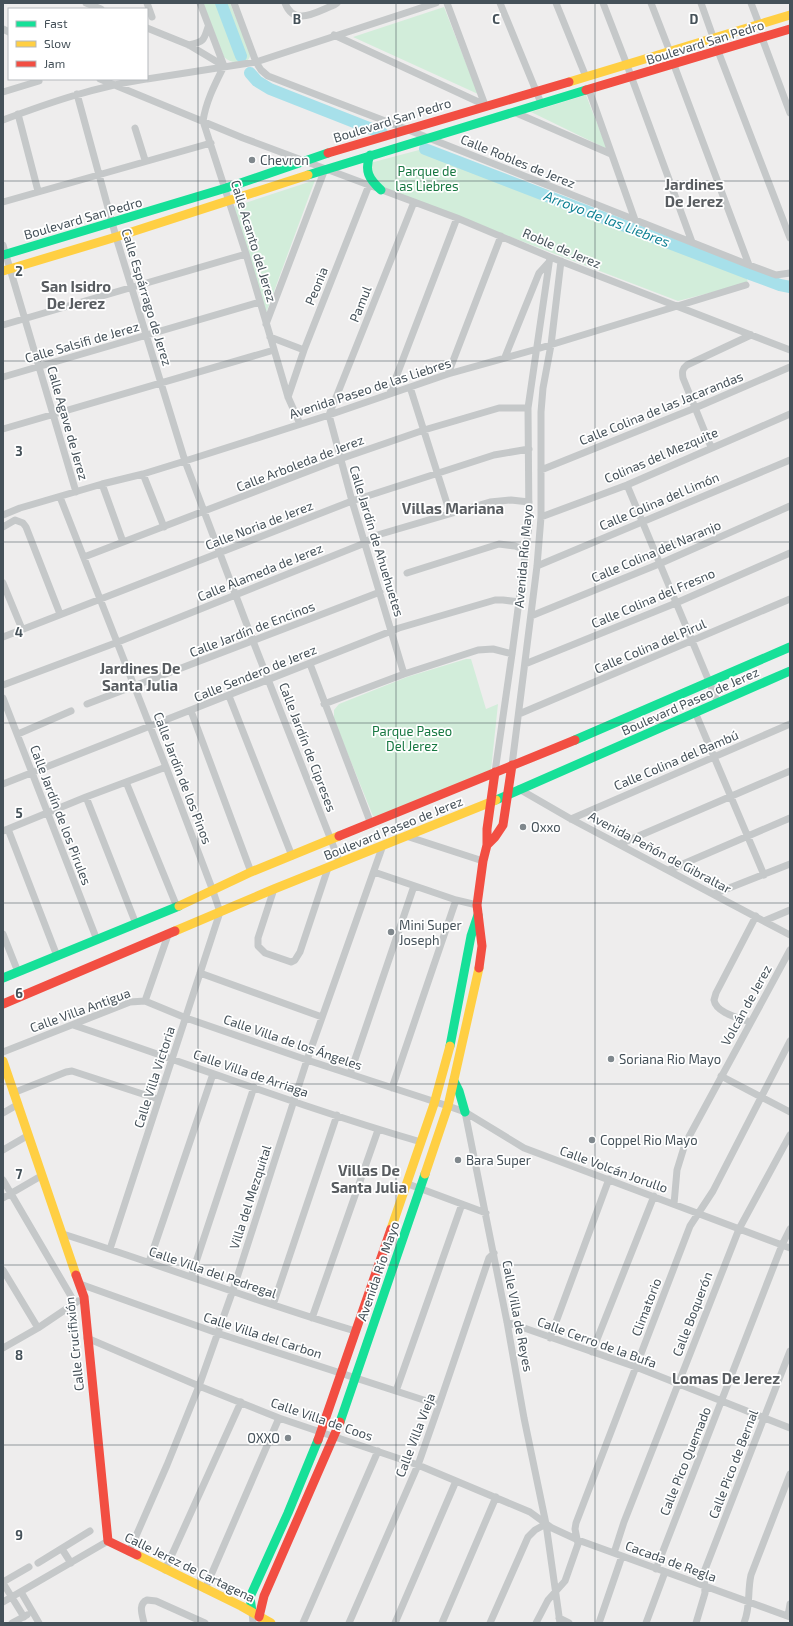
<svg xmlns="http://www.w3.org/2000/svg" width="793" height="1626" viewBox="0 0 793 1626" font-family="'Exo 2',sans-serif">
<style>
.green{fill:#d2edda}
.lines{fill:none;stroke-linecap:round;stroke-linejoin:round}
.river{stroke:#a7e0ea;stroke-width:12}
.street{stroke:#c5c8c9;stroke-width:7}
.fast{stroke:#16e098;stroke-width:9}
.slow{stroke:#ffcf43;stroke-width:9}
.jam{stroke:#f24e42;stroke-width:9}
.grid{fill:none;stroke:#455159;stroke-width:1;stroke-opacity:0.55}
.poi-dot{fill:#80888d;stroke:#fff;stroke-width:1.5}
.labels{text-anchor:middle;stroke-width:3.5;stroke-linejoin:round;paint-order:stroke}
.street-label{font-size:13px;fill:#455159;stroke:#fff}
.poi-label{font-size:13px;fill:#455159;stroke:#fff;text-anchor:start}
.park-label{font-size:13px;fill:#187842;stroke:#fff}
.water-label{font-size:14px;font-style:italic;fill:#0f8194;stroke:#fff}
.quarter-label{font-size:15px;font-weight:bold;fill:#595d61;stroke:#fff}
.grid-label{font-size:13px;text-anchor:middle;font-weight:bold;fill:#455159;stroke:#fff;stroke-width:3.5;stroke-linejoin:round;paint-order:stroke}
</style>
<rect width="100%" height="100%" fill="#eeeded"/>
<path class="green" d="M203 3H230L251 55 248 60C238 62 231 64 224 57Z
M444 7 478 94 353 37Z
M586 95 607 149 531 112Z
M419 150 746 275 748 283 678 301 383 188 373 180 370 163Z
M315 180 265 316 233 207Z
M466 659H471L486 709 498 704 491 770 376 817 373 816 334 720V710L339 704 407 677Z"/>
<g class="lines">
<path class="river" d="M221 3 241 56
M250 73 257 81 270 89 382 133
M425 149 747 273 780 285 790 287"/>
<path class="street" d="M86 3 101 9
M147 3 152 17
M200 3 224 66
M234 3 256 62 261 70 268 76 406 129 749 265 776 275 790 273
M285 3C294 27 316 12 334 5L337 3
M447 3 485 105
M500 3 541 103
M556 3 586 77
M603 3 627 65 692 242
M651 3 670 52
M701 3 718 51 790 238
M751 3 759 24
M147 28 189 45 224 66
M3 29 9 32
M334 35 485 105
M762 38 790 113
M189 45C204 42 204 40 208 27
M674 65 749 265
M224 66C215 84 206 101 203 121L246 254 288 397 300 424
M100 79 243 138 457 218 550 257 790 350
M147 79 256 62 436 3
M589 90 635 220
M3 92 39 81
M77 94 116 237 185 461 253 641 340 863
M514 112 611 154
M18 114 38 191
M3 120C51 102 95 87 146 79
M135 128 145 160
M3 202 211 143
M3 245 76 492
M266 324 325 169
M3 325 246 254
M270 337 304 350
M505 357 539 273 549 262
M448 374 501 236
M3 377 260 302
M410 387 450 513
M390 393 457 218
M288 397 304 350 369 185
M3 429 274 350
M711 447 683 378C682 372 682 369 687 365L751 335
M541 470 695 408 790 367
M143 474 164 527
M102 484 123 542
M627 485 718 703
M60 497 166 767 213 891 220 912 110 1249
M3 515 20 508 102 484 143 474 185 461 329 415 448 374 537 349 746 285
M541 517 627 485 790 414
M3 527 15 520 23 523 26 527 60 614
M84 557 340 459 424 430 499 408H528
M537 566 790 460
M407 573 499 544 515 546 526 550
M3 583 22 629
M531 616 659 564 790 506
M3 637 352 501 494 455 529 449
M310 664 371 824
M525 664 676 603 790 553
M404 674 352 501 329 415 414 202
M3 685 118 642 365 543 374 536 490 502 511 500 529 502
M229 696 292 856
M3 698 97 940
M87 704 380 592
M324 704 404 674 478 650 493 649 512 654
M191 711 251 872
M695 712 764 875
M519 714 790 599
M18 734 71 711
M512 765 537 566 541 517V412L543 388 551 345 561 261
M495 772 512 654 529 526 528 408 550 257
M126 782 177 907
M3 784 399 628 495 600H503L519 602
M519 789 571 819 790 935
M86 797 136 924
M571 819 790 724
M8 829 57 956
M3 831 86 797 166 767
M406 836 483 861
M620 844 790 771
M669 870 790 818
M374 872 456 900 477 905
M274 889 258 938V946L265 953 291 962 295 960 300 952 328 868
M714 894 790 864
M764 921 790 910
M3 934 18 972
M200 973 322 1017
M145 1001 168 935
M750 1022C739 1018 716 1013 714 1000L716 993 756 916
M73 1025C189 1064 304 1108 421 1142
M3 1052 130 1002 145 1001 186 1018 307 1060 448 1106 465 1112 524 1148 790 1248
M350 1074 414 886
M721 1076 790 1112
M392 1088 456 900
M13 1093 66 1072 72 1071 158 1099
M465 1112 507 1322 524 1418 546 1524 560 1623
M3 1113 17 1105
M3 1150 27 1136
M3 1180 75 1303
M408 1184 486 1213
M3 1198 41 1176
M674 1204 677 1170 685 1144 790 950
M63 1234C161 1265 257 1302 355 1331
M149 1262 213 1074
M3 1270 38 1328
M191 1277 254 1087
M80 1284 217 1333 439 1405
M273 1305 337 1115
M312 1318 378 1130
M507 1322 636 1367 790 1428
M87 1338 199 1386 279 1418 418 1465 530 1512 552 1528 578 1540 790 1617
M550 1338 609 1179
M3 1348 38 1328 78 1301
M592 1352 654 1196
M396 1391 462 1204
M62 1549 71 1563
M129 1552 167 1465 199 1386 233 1290 307 1060 383 845
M614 1553 624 1522 739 1229 790 1135
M38 1563 90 1531
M656 1569 782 1245 790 1229
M165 1570 241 1402
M3 1582 29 1567
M3 1583 24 1617
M205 1589 279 1418
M21 1592 39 1623
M3 1602 108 1541
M252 1612 253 1623
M788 1616 790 1604
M559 1618 569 1623
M12 1623 27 1615
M144 1623C142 1614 138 1604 147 1600L156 1601 205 1623
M303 1623 378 1451
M349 1623 418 1465 439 1405 489 1258 494 1253
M395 1623 456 1481
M442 1623 496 1497
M490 1623 528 1537 535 1530 546 1524
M536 1623 548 1600 565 1581 578 1544 575 1529 576 1523 690 1226 713 1191 790 1041
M599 1623 622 1556
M646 1623 665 1572
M696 1623 705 1593 704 1572 790 1351
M744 1623C751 1605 747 1593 751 1575L790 1474"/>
<path class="fast" d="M370 155C364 171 369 179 381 190
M308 175 586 90
M3 255 226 188 328 153
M575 740 790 647
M496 800 790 671
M3 978 179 906
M450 1046 471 936 478 915
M454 1081 459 1091 465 1112
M340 1422 425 1174
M252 1612 250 1597 288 1513 318 1440"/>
<path class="slow" d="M569 82 790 15
M3 271 116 237 308 175
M179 906 251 872 339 836
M175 931 274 889 496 800
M3 1061 76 1275
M425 1174 448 1106 479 968
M391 1229 434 1104 450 1046
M137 1555 241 1606 271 1623"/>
<path class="jam" d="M586 90 790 29
M328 153 569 82
M339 836 575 740
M487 845 495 837 503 825 512 765
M479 968 482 946 477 905 483 861 487 845V829L495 772
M3 1004 175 931
M76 1275 84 1297 108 1541 137 1555
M318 1440 391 1229
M259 1617 264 1596 340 1422"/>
</g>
<path class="grid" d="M198 3V1623M396 3V1623M595 3V1623M3 181H790M3 361H790M3 542H790M3 723H790M3 903H790M3 1084H790M3 1265H790M3 1445H790"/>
<g class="poi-dot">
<circle cx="252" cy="160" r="4"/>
<circle cx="523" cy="827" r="4"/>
<circle cx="391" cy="932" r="4"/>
<circle cx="611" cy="1059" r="4"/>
<circle cx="592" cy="1140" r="4"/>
<circle cx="458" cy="1160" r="4"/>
<circle cx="288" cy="1438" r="4"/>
</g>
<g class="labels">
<g class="street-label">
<text transform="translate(705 42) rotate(-17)" y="5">Boulevard San Pedro</text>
<text transform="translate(392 120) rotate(-17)" y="5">Boulevard San Pedro</text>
<text transform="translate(518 161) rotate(22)" y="5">Calle Robles de Jerez</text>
<text transform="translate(83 218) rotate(-16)" y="5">Boulevard San Pedro</text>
<text transform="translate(254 241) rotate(73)" y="5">Calle Acanto del Jerez</text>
<text transform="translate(562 248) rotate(23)" y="5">Roble de Jerez</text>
<text transform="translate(316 286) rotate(-68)" y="5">Peonia</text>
<text transform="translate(147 297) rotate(73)" y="5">Calle Espárrago de Jerez</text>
<text transform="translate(360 304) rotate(-68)" y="5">Pamul</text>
<text transform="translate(82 342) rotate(-16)" y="5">Calle Salsifi de Jerez</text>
<text transform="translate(370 388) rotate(-18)" y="5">Avenida Paseo de las Liebres</text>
<text transform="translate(661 408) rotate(-22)" y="5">Calle Colina de las Jacarandas</text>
<text transform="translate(68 423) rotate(74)" y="5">Calle Agave de Jerez</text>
<text transform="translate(661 455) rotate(-23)" y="5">Colinas del Mezquite</text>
<text transform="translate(300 463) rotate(-21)" y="5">Calle Arboleda de Jerez</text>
<text transform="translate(659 501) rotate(-23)" y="5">Calle Colina del Limón</text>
<text transform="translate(259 525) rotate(-21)" y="5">Calle Noria de Jerez</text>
<text transform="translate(377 541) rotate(73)" y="5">Calle Jardín de Ahuehuetes</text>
<text transform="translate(656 551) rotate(-23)" y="5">Calle Colina del Naranjo</text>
<text transform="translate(523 556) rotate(-85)" y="5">Avenida Río Mayo</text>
<text transform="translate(260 572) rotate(-22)" y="5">Calle Alameda de Jerez</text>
<text transform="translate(653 598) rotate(-23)" y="5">Calle Colina del Fresno</text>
<text transform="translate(252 629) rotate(-21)" y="5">Calle Jardín de Encinos</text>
<text transform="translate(650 646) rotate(-23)" y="5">Calle Colina del Pirul</text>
<text transform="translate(255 673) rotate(-22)" y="5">Calle Sendero de Jerez</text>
<text transform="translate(690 701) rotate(-24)" y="5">Boulevard Paseo de Jerez</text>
<text transform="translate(308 747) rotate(69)" y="5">Calle Jardín de Cipreses</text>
<text transform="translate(676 760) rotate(-23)" y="5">Calle Colina del Bambú</text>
<text transform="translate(183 778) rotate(69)" y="5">Calle Jardín de los Pinos</text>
<text transform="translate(61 815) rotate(69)" y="5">Calle Jardín de los Pirules</text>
<text transform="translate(393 828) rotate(-22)" y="5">Boulevard Paseo de Jerez</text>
<text transform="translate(660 852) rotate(28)" y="5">Avenida Peñón de Gibraltar</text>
<text transform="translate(746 1005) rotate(-61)" y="5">Volcán de Jerez</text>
<text transform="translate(80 1010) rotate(-20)" y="5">Calle Villa Antigua</text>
<text transform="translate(293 1042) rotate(19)" y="5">Calle Villa de los Ángeles</text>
<text transform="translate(251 1073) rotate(19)" y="5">Calle Villa de Arriaga</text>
<text transform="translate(154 1077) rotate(-72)" y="5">Calle Villa Victoria</text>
<text transform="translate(614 1169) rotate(20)" y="5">Calle Volcán Jorullo</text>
<text transform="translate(250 1197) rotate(-72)" y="5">Villa del Mezquital</text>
<text transform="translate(378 1271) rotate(-71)" y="5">Avenida Río Mayo</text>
<text transform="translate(213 1272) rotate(19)" y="5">Calle Villa del Pedregal</text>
<text transform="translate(646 1307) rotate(-69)" y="5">Climatorio</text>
<text transform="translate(692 1314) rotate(-69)" y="5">Calle Boquerón</text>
<text transform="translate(518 1316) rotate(79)" y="5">Calle Villa de Reyes</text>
<text transform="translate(263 1335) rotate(18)" y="5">Calle Villa del Carbon</text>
<text transform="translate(597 1342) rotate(20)" y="5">Calle Cerro de la Bufa</text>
<text transform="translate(74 1344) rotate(-96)" y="5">Calle Crucifixión</text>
<text transform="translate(322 1419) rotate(19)" y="5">Calle Villa de Coos</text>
<text transform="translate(415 1435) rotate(-69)" y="5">Calle Villa Vieja</text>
<text transform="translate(685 1461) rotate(-68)" y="5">Calle Pico Quemado</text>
<text transform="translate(733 1464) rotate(-69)" y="5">Calle Pico de Bernal</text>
<text transform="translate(671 1561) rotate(20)" y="5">Cacada de Regla</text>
<text transform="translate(190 1567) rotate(26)" y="5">Calle Jerez de Cartagena</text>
</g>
<g class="poi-label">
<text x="260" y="165">Chevron</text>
<text x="531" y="832">Oxxo</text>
<text x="399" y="930">Mini Super<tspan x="399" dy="15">Joseph</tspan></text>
<text x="619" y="1064">Soriana Rio Mayo</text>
<text x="600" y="1145">Coppel Rio Mayo</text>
<text x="466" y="1165">Bara Super</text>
<text x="280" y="1443" text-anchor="end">OXXO</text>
</g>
<g class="park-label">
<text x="427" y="176">Parque de<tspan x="427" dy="15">las Liebres</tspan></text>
<text x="412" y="736">Parque Paseo<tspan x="412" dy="15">Del Jerez</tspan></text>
</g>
<g class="water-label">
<text transform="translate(607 219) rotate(21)" y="5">Arroyo de las Liebres</text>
</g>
<g class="quarter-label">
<text x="694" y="190">Jardines<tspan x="694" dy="17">De Jerez</tspan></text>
<text x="76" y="292">San Isidro<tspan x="76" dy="17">De Jerez</tspan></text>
<text x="453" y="514">Villas Mariana</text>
<text x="140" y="674">Jardines De<tspan x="140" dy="17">Santa Julia</tspan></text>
<text x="369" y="1176">Villas De<tspan x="369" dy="17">Santa Julia</tspan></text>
<text x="726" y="1384">Lomas De Jerez</text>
</g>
</g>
<g class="grid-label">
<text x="297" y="24">B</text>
<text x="496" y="24">C</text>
<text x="694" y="24">D</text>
<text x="19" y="276">2</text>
<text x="19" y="456">3</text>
<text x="19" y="637">4</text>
<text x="19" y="818">5</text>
<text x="19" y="998">6</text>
<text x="19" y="1179">7</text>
<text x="19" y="1360">8</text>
<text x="19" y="1540">9</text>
</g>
<rect width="793" height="1626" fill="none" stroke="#455159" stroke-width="8"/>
<rect x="8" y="8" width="140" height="72" fill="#ffffff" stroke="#b5b9bd"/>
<rect x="16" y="21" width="20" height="6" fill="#16e098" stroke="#b5b9bd"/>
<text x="44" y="28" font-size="12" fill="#455159">Fast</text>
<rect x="16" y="41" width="20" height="6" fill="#ffcf43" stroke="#b5b9bd"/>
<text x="44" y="48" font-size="12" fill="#455159">Slow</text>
<rect x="16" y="61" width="20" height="6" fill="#f24e42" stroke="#b5b9bd"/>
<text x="44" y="68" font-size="12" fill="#455159">Jam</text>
</svg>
